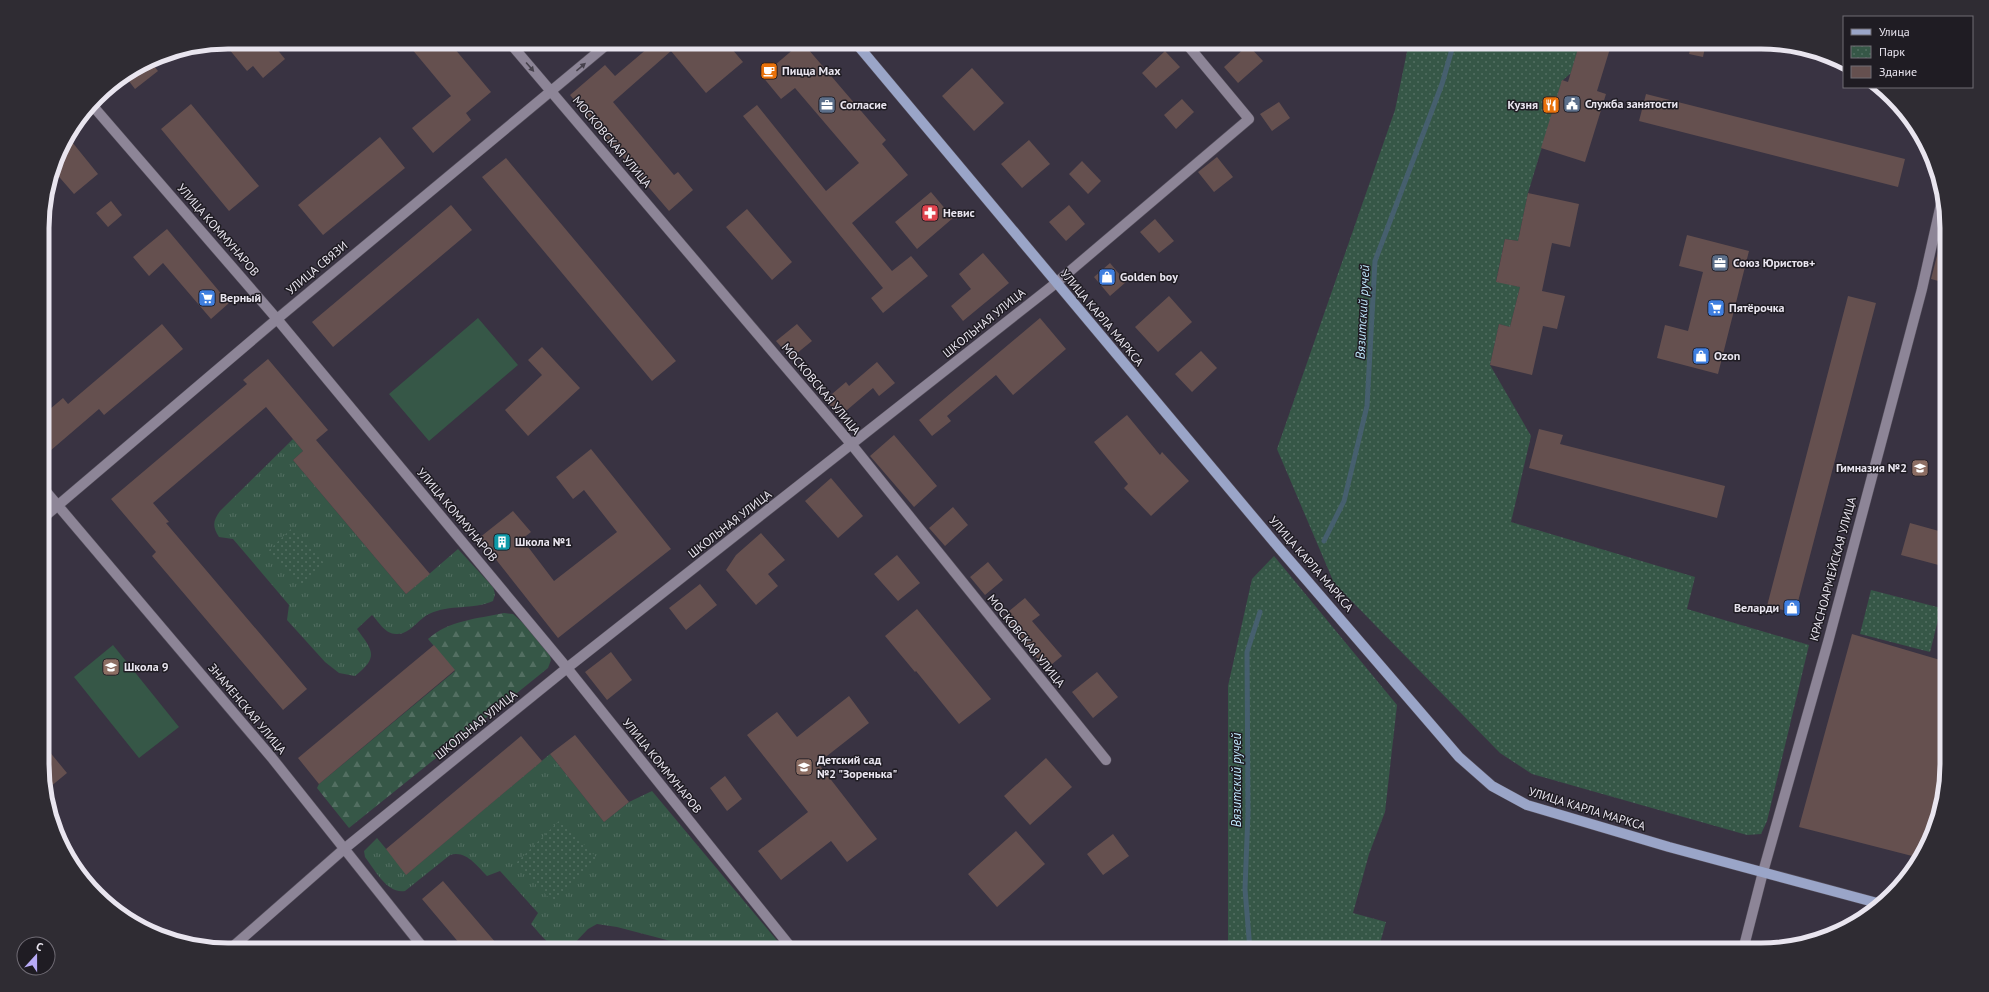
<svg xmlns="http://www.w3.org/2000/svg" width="1989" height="992" viewBox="0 0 1989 992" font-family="'PT Sans',sans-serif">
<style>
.grass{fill:url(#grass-tufts)}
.forest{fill:url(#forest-firs)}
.park{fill:url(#park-dots)}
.pitch{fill:#365747}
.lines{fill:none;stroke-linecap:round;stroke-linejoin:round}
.stream{stroke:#465f6e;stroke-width:5}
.building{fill:#65504f}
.minor-casing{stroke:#554f5c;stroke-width:11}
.tertiary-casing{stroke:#554f5c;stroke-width:11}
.primary-casing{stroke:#554f5c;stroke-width:11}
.minor{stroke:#8d8597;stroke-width:10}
.tertiary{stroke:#8d8597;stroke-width:10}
.primary{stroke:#9aa5c8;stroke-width:10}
.oneway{fill:#46414c}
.labels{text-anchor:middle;stroke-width:3;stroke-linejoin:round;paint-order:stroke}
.poi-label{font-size:12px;font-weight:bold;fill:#e9e5ef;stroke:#1f1c23;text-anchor:start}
.street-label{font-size:12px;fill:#e9e5ef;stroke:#1f1c23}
.water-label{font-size:13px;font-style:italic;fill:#bee6fb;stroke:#1f1c23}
.rim{fill:none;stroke:#e9e5ef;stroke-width:5}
</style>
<defs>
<pattern id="grass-tufts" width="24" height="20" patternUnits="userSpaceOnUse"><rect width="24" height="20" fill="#365747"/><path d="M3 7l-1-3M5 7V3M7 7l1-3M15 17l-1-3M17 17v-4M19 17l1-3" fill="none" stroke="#536f62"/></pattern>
<pattern id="forest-firs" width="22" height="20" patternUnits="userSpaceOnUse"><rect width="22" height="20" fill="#365747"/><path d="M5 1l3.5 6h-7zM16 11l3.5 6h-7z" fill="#536f62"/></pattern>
<pattern id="park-dots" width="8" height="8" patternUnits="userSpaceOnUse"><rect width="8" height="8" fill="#365747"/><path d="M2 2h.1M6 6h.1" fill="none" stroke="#536f62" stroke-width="1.8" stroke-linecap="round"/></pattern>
</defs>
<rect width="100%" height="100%" fill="#393342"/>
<path class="grass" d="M293 439 303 451 293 460 406 594 458 549 493 587 495 594 493 601C473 610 450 604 429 614 418 619 410 635 396 634 385 634 379 622 372 615L357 629C373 651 379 657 355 676L339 673 325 662 287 620 289 605 233 539 219 537C212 526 213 521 220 511Z
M550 754 604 822 629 802 652 791 785 950H705L617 927 597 924 588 929 568 950C551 950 542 936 531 924L538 913 500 871 487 876C477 866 466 850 450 855L405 891C387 894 375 870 365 857L364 851 377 838 407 874Z"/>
<path class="forest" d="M504 613 513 614 523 623 549 653 551 660 548 668 349 828 317 788 319 784 455 671 428 639C449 620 477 619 504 613Z"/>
<path class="park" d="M1409 42H1580L1571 73 1562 81 1528 193 1518 241 1505 239 1496 281 1520 287 1510 327 1499 324 1490 365 1531 436 1511 522 1695 577 1687 609 1809 645 1767 821 1761 834 1747 835 1532 774 1500 753 1334 583 1277 449 1395 110Z
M292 528 324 563 300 586 268 551Z
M1274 556 1397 705 1385 812 1369 854 1353 913 1386 922 1378 950H1228V686L1252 579Z
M1871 590 1941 608 1930 652 1860 634Z
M560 820 598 859 553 902 516 863Z"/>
<path class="pitch" d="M478 318 518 365 429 441 389 394Z
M1947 623V655L1939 653Z
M113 645 179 727 139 758 74 677Z"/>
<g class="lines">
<path class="stream" d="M1324 541 1344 501 1367 406 1375 261 1442 84 1454 42
M1250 950 1245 889 1248 813 1247 652 1260 612"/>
</g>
<path class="building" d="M228 42H271L285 59 263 78 253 66 247 71 224 43Z
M406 42H449L491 92 466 113 471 120 433 153 412 128 451 96Z
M655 42H726L743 62 706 93 671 51 613 102 674 175 678 172 693 190 669 211 570 95 605 65 615 76Z
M802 42 886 140 882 144 908 175 852 223 892 271 911 256 928 276 883 313 871 298 883 288 743 116 757 105 826 191 859 163 795 88 781 99 762 76Z
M1580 42H1612L1597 91 1606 94 1585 162 1541 148 1562 80 1568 82Z
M1692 42H1706L1703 57 1689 54Z
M1248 45 1263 61 1238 83 1224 67Z
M1165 51 1180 67 1156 88 1142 73Z
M150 61 158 71 135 89 125 76Z
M972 68 1004 103 974 131 942 96Z
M1646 94 1905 159 1898 187 1639 121Z
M1182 99 1194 112 1176 129 1164 115Z
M1279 102 1290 118 1272 131 1260 114Z
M191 104 259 186 229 211 161 129Z
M68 137 98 174 74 194 54 171 61 145Z
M380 137 405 168 323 235 298 205Z
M1029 140 1050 164 1022 188 1001 164Z
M1217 157 1233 177 1214 192 1198 172Z
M506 158 676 361 652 381 482 177Z
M1082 161 1101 181 1088 194 1069 174Z
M931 192 953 218 917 249 895 222Z
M1528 193 1579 204 1570 247 1552 243 1542 291 1565 296 1557 329 1543 326 1532 375 1490 365 1499 324 1510 327 1520 287 1496 282 1505 239 1518 241Z
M111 201 122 215 108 227 96 213Z
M451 205 472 230 333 347 312 322Z
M1069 205 1085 224 1066 241 1049 222Z
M747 209 792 262 772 280 726 227Z
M1155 219 1174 241 1159 253 1140 232Z
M167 229 229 303 211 319 163 263 149 276 133 257Z
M1687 235 1749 251 1718 374 1657 358 1665 325 1688 331 1703 272 1679 266Z
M1941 240 1946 241V283L1931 279Z
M983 253 1009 283 963 321 951 306 971 289 959 274Z
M1110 263 1126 282 1110 296 1094 277Z
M1169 296 1192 322 1158 352 1135 327Z
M1848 296 1876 303 1795 613 1767 606Z
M1040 318 1066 349 1013 395 996 375 947 416 951 421 932 436 919 420Z
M162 324 183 349 104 415 99 409 43 457V415L63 398 68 404Z
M797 324 812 341 791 358 776 341Z
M542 347 580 388 528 436 505 410 542 375 528 360Z
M1201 351 1217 368 1192 392 1175 374Z
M268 359 328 430 316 440 430 574 406 594 293 460 303 451 266 407 153 503 169 522 166 523 307 689 283 710 152 556 156 552 111 499 247 384 243 380Z
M877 362 895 383 879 396 873 388 840 416 825 400 846 382 849 386Z
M1127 415 1160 455 1162 452 1189 481 1151 516 1124 488 1128 484 1094 442Z
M1539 429 1563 435 1560 444 1725 486 1717 518 1529 468Z
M894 435 937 486 914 507 870 456Z
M591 449 671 549 558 638 479 538 513 511 531 532 522 539 554 581 617 532 584 490 573 499 556 477Z
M831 478 863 516 838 538 805 501Z
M953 507 968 525 945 546 929 528Z
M1910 523 1946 533V567L1901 555Z
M761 533 785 560 768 574 778 586 756 605 726 570 736 555Z
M897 555 920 583 898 601 874 574Z
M988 562 1003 580 985 595 970 577Z
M700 584 717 605 686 630 669 608Z
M1025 598 1040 615 1032 621 1062 656 1046 669 1003 616Z
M917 609 991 699 959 724 916 671 915 672 885 636Z
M1852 634 1947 662V764L1928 846 1920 858 1799 827Z
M434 645 455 670 319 784 298 758Z
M611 652 632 680 607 700 585 672Z
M1097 672 1118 697 1093 718 1072 692Z
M849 696 869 723 818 763 877 839 847 862 831 841 781 880 758 851 808 812 747 735 777 712 797 737Z
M575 735 629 802 604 822 550 754Z
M521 736 542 761 406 875 386 849Z
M44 745 67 773 44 792Z
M1046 758 1072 787 1030 825 1004 796Z
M725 776 742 799 727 811 710 788Z
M1016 831 1045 864 997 907 968 874Z
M1113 834 1129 856 1103 875 1087 854Z
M443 881 502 950H465L422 899Z"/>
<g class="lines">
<defs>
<path id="minor" d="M509 42 852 445 1106 760
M92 105 277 319 567 668 793 950
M43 488 272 758 425 950
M43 518 277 319 610 42
M1763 872 1828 642 1922 289 1943 195
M229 950 344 849 567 668 1056 283 1249 119 1185 42"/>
<path id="tertiary" d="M1743 950 1763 872"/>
<path id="primary" d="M855 42 1279 548 1459 757 1492 786 1527 805 1669 847 1881 904"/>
</defs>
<use href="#minor" class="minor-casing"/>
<use href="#tertiary" class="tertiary-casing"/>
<use href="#primary" class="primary-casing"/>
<use href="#minor" class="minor"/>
<use href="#tertiary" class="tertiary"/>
<use href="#primary" class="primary"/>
</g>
<defs><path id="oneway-solid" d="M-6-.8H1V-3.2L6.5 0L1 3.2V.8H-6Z"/></defs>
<g class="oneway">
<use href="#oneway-solid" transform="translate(530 67) rotate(49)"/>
<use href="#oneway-solid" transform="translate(581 67) rotate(-40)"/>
</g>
<defs>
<symbol id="cafe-square" viewBox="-11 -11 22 22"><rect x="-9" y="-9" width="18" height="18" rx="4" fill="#e8710a" stroke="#1f1c23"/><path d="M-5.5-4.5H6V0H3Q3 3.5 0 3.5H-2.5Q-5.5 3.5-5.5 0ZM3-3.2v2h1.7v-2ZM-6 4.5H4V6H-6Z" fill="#fff"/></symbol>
<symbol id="civic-square" viewBox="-11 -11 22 22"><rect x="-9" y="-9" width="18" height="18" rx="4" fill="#5c6f8a" stroke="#1f1c23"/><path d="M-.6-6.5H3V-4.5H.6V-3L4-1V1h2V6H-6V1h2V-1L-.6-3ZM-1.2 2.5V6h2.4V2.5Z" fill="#fff"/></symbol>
<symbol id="office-square" viewBox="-11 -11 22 22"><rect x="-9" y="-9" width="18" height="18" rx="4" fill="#5c6f8a" stroke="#1f1c23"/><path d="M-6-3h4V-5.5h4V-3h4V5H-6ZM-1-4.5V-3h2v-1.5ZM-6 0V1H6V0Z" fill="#fff"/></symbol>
<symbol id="restaurant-square" viewBox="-11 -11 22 22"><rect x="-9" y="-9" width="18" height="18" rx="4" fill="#e8710a" stroke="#1f1c23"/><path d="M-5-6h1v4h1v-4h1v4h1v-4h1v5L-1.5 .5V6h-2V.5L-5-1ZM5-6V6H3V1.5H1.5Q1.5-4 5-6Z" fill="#fff"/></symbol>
<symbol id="pharmacy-square" viewBox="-11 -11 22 22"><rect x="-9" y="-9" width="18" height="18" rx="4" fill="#e0444e" stroke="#1f1c23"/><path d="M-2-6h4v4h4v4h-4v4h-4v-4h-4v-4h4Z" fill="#fff"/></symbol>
<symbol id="shop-square" viewBox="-11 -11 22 22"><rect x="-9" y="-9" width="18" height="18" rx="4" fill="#3f7fe0" stroke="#1f1c23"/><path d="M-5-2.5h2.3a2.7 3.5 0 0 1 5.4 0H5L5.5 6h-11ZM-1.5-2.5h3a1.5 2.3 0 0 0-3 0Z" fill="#fff"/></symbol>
<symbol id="supermarket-square" viewBox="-11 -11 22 22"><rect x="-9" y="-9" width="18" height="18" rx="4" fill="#3f7fe0" stroke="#1f1c23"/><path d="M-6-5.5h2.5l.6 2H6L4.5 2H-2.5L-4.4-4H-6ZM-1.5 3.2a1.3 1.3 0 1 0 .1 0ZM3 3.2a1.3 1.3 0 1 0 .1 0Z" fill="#fff"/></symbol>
<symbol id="school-square" viewBox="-11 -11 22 22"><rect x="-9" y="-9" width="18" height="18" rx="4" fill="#8d6e63" stroke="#1f1c23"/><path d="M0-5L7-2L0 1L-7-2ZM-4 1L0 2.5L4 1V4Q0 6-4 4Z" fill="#fff"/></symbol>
<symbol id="building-square" viewBox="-11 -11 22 22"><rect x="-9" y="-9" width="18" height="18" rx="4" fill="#0f9aa8" stroke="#1f1c23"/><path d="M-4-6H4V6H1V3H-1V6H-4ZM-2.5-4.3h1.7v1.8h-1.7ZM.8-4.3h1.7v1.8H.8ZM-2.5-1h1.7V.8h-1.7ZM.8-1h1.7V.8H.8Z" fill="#fff"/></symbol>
</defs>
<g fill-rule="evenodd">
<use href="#cafe-square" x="759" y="61" width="20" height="20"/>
<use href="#civic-square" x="1562" y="94" width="20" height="20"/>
<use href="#office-square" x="817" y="95" width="20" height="20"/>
<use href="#restaurant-square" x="1541" y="95" width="20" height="20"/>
<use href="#pharmacy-square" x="920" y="203" width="20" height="20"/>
<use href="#office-square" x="1710" y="253" width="20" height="20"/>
<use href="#shop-square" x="1097" y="267" width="20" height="20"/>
<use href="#supermarket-square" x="197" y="288" width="20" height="20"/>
<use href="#supermarket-square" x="1706" y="298" width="20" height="20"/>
<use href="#shop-square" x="1691" y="346" width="20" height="20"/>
<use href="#school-square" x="1910" y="458" width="20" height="20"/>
<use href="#building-square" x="492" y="532" width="20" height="20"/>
<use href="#shop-square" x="1782" y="598" width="20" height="20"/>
<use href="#school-square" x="101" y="657" width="20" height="20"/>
<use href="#school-square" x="794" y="757" width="20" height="20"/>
</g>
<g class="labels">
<g class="poi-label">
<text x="782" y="75">Пицца Max</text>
<text x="1585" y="108">Служба занятости</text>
<text x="840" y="109">Согласие</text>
<text x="1538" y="109" text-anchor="end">Кузня</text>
<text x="943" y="217">Невис</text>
<text x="1733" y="267">Союз Юристов+</text>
<text x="1120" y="281">Golden boy</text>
<text x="220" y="302">Верный</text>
<text x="1729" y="312">Пятёрочка</text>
<text x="1714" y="360">Ozon</text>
<text x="1907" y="472" text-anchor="end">Гимназия №2</text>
<text x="515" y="546">Школа №1</text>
<text x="1779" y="612" text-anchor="end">Веларди</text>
<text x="124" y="671">Школа 9</text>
<text x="817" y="764">Детский сад<tspan x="817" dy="14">№2 "Зоренька"</tspan></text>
</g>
<g class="street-label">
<text transform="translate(612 142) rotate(50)" y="4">МОСКОВСКАЯ УЛИЦА</text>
<text transform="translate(218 230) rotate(49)" y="4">УЛИЦА КОММУНАРОВ</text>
<text transform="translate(317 268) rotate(-40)" y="4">УЛИЦА СВЯЗИ</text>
<text transform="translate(1102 318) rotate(50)" y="4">УЛИЦА КАРЛА МАРКСА</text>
<text transform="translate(984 323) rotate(-39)" y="4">ШКОЛЬНАЯ УЛИЦА</text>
<text transform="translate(821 389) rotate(50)" y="4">МОСКОВСКАЯ УЛИЦА</text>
<text transform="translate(457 515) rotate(50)" y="4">УЛИЦА КОММУНАРОВ</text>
<text transform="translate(730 524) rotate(-38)" y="4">ШКОЛЬНАЯ УЛИЦА</text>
<text transform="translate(1311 564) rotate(49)" y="4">УЛИЦА КАРЛА МАРКСА</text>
<text transform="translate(1833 569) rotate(-75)" y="4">КРАСНОАРМЕЙСКАЯ УЛИЦА</text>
<text transform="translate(1026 641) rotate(51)" y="4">МОСКОВСКАЯ УЛИЦА</text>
<text transform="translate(247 709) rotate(50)" y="4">ЗНАМЕНСКАЯ УЛИЦА</text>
<text transform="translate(476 725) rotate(-39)" y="4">ШКОЛЬНАЯ УЛИЦА</text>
<text transform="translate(662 766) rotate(51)" y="4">УЛИЦА КОММУНАРОВ</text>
<text transform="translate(1587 809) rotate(17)" y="4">УЛИЦА КАРЛА МАРКСА</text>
</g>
<g class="water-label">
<text transform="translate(1362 312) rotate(-87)" y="5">Вязитский ручей</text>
<text transform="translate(1236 780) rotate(-90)" y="5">Вязитский ручей</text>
</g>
</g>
<path d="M0 0H1989V992H0ZM228 49H1761A179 179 0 0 1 1940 228V764A179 179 0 0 1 1761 943H228A179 179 0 0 1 49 764V228A179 179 0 0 1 228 49Z" fill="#2f2c33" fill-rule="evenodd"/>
<path class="rim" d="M228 49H1761A179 179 0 0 1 1940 228V764A179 179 0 0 1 1761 943H228A179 179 0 0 1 49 764V228A179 179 0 0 1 228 49Z"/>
<rect x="1843" y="16" width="130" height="72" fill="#1f1c23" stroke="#706c75"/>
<rect x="1851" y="29" width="20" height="6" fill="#9aa5c8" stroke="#706c75"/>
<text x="1879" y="36" font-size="12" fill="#e9e5ef">Улица</text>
<rect x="1851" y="46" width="20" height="12" fill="url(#park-dots)" stroke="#706c75"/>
<text x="1879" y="56" font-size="12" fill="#e9e5ef">Парк</text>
<rect x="1851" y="66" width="20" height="12" fill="#65504f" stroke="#706c75"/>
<text x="1879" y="76" font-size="12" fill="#e9e5ef">Здание</text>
<g transform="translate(36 956) rotate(21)"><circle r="19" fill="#1f1c23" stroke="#706c75"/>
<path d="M0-3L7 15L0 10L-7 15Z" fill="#b8abf7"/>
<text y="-6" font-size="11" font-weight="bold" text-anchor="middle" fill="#e9e5ef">С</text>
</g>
</svg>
